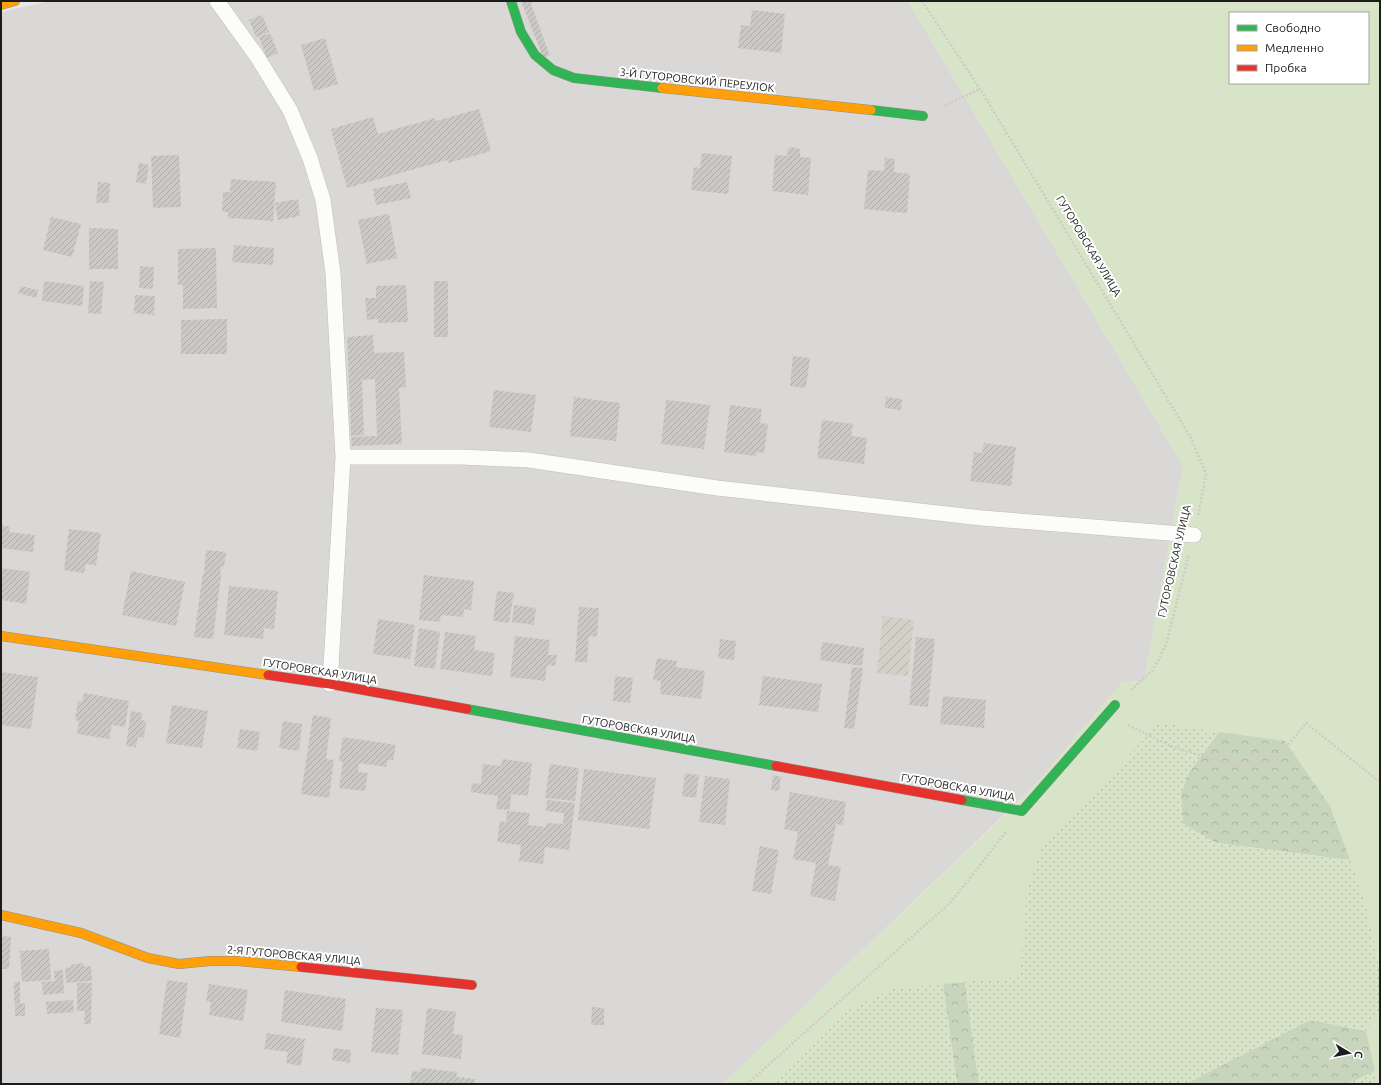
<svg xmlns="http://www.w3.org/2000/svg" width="1381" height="1085" viewBox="0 0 1381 1085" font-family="Ubuntu,sans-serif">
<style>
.residential{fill:#d9d8d6}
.construction{fill:url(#construction-furrows)}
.grass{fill:#d7e4c7;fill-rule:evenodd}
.forest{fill:url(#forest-crowns)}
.garden{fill:url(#garden-dots)}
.building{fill:url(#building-hatch)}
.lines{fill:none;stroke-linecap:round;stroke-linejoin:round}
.lane-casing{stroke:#c0bfbd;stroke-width:16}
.fast-casing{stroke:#909180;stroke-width:10}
.slow-casing{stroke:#909180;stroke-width:10}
.jam-casing{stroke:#909180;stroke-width:10}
.path{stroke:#d3c8c7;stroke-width:2.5;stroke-dasharray:2 2;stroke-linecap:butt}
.lane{stroke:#fcfcfb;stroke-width:15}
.fast{stroke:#30b455;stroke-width:9}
.slow{stroke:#ff9f0a;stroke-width:9}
.jam{stroke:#e5322d;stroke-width:9}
.labels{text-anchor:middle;stroke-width:4;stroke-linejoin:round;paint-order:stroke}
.street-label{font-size:11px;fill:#1c1c1c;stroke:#fff}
</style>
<defs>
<pattern id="construction-furrows" width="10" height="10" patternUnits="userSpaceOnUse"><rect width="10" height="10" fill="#d2d1c8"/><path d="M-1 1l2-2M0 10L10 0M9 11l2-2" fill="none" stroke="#b4b3ab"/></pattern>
<pattern id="forest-crowns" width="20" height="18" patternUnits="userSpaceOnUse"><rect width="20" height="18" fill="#c7d5bd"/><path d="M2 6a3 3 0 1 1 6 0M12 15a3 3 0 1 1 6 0" fill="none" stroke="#aab6a2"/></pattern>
<pattern id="garden-dots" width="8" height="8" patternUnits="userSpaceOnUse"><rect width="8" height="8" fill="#d7e4c7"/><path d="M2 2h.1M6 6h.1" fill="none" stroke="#b8c3aa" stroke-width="1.8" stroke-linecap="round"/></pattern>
<pattern id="building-hatch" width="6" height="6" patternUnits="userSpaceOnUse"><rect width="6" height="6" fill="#cbc9c6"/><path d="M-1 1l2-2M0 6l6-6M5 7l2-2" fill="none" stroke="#aeacaa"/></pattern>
</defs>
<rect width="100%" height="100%" fill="#eae8e5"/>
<path class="residential" d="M51 1H908L1183 466 1144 681 723 1084H1V12Z"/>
<path class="construction" d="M883 616 914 620 908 676 877 673Z"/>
<path class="grass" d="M908 1H1380V969L1366 904 1330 806 1285 741 1027 888 1020 977 893 989 851 1008 775 1084H723L1025 796 1123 681H1144L1183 466ZM1230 13H1368V83H1230Z
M1380 1013V1084H1378L1366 1031Z"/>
<path class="forest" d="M1219 732 1285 741 1330 806 1350 860 1216 843 1183 824 1181 794 1189 772Z
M965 982 979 1084H957L943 984Z
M1310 1020 1366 1031 1375 1071 1348 1084H1185Z"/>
<path class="garden" d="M1159 723 1219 732 1189 772 1181 794 1183 824 1216 843 1350 860 1366 904 1380 969V1013L1366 1031 1310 1020 1185 1084H979L965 982 1020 977 1027 888 1040 851Z
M943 984 957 1084H775L851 1008 893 989Z
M1375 1071 1378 1084H1348Z"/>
<path class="building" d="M521 1H530L550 56 543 57Z
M752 10 785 14 781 53 738 48 741 25 750 26Z
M262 15 269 32 256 37 249 20Z
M270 33 278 53 267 58 259 37Z
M325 38 338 84 314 91 301 45Z
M479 109 491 151 448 163 447 160 347 188 331 129 373 117 378 134 435 118 436 121Z
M792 147 800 149V157L811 158 808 195 772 191 775 155 787 156 788 148Z
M702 153 732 156 728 194 691 190 694 167 700 168Z
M179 155 181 207 153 208 151 156Z
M885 158 895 159 894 172 910 174 907 213 864 209 868 170 884 171Z
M139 163 149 165 146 184 136 182Z
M231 179 276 182 273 221 228 218V212H222L223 192H230Z
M98 182 110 183 109 203H96Z
M407 182 411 198 376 205 373 189Z
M298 199 300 216 278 220 275 203Z
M389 214 397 258 367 264 358 220Z
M51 217 81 224 72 257 43 250Z
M89 228 118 229V269H89Z
M234 245 274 248 273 265 232 262Z
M216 248 217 308 183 309V285H178V249Z
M140 266 154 267 153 289 139 288Z
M44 281 84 286 82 306 42 301Z
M90 281 104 282 101 314 88 313Z
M434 281H448V337H434Z
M406 285 408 322 378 323V319L367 320 365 298H376V286Z
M21 286 38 290 36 298 18 293Z
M135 295 155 296 154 315 134 313Z
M227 319V354H181V320Z
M373 335 374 353 404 352 406 387 399 388 402 444 352 446 351 437 377 436 375 379 362 380 364 435 351 436 347 337Z
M793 356 810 358 806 388 790 386Z
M494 390 536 395 531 432 489 427Z
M574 397 620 403 616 441 570 436Z
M886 397 902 399 901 410 885 408Z
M666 400 710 405 704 449 661 444Z
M730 405 762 409 760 423 768 424 764 453 757 452 756 456 724 452Z
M822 420 853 424 851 436 867 438 864 464 817 458Z
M984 443 1016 447 1011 486 970 481 974 452 982 453Z
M1 525 10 527 9 532 35 535 33 552 1 548Z
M69 529 101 533 96 565 86 564 84 573 64 570Z
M206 550 226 552 224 567H221L220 575 221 576 213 639 194 637 203 573H204Z
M1 568 30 572 26 604 1 600Z
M131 571 185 582 176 626 122 615Z
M424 575 474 581 471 610 464 609 463 617 441 615 440 622 419 620Z
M229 586 278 591 274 629 264 628 263 639 224 635Z
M497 591 514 593 509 623 493 621Z
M514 605 536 608 534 625 512 622Z
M579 607 599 608 597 637 589 636 587 662H575Z
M378 619 415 625 410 659 373 654Z
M419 628 440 632 435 669 414 666Z
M445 632 476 636 474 650 495 653 492 676 440 669Z
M515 636 550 640 548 655H557L555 666 547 665 545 681 510 677Z
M916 637 935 639 928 707 909 705Z
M720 639 736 641 734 660 718 658Z
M822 642 864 648 862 666 820 660Z
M657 658 677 661 676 667 705 671 701 699 660 694 661 681 653 680Z
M852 667 863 668 854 729 844 728Z
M1 672 38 677 31 729 1 725Z
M615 676 633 678 630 703 613 701Z
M763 676 822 684 818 712 759 705Z
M84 693 129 701 125 727 112 725 109 739 77 734 79 721 75 720 78 701 82 702Z
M943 696 986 700 984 728 940 724Z
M172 705 208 711 202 748 166 743Z
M131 711 142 713 141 720 146 721 144 738 138 737 136 747 126 746Z
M313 715 331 718 326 759 334 760 329 798 301 794Z
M283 721 302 724 299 751 279 748Z
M240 729 260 732 257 751 237 748Z
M343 737 396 745 393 760H388L386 767 359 763 358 772 368 773 365 791 339 788 343 762 339 761Z
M502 759 532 763 528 796 511 794 510 810 496 809 498 796 471 792 472 783 481 784 483 764 501 766Z
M550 764 579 768 575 801 545 798Z
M584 769 656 778 649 829 578 820Z
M685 773 699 775 696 798 682 796Z
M773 775 781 777 779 791 771 790Z
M705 776 730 779 725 825 699 822Z
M790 792 846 802 843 825 836 824 828 865 841 867 835 901 810 896 816 863 793 859 798 832 784 829Z
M547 800 575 803 569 850 545 847 543 864 519 861 521 845 497 842 500 821 506 822 507 811 530 813 528 825 546 827V823L563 824 564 813 546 811Z
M760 846 779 850 771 894 752 891Z
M1 936 11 937 9 969H1Z
M49 949 51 980 22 982 20 951Z
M83 963 84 967 91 966 92 981 66 983 65 968 71 967V965Z
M63 970 64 993 43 995 42 982 55 981 54 971Z
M167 980 188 983 180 1038 159 1034Z
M14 982H20V1003H14Z
M77 983H92L91 1024H84L85 1011H77Z
M209 984 248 990 243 1021 209 1015 211 1002 206 1001Z
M285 990 346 999 342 1031 281 1022Z
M73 1000 74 1012 47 1014 46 1002Z
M25 1003V1016H15V1004Z
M592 1007 604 1008V1025H591Z
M376 1008 403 1010 398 1055 371 1052Z
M427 1008 456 1012 453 1034 463 1035 461 1059 422 1054Z
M267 1033 305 1039 301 1066 286 1063 288 1052 264 1049Z
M334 1048 351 1050 350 1063 332 1060Z
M421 1068 457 1072 456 1077 475 1079 474 1084H410L412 1071 420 1072Z"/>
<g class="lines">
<defs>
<path id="lane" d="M217 1 256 55 290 110 310 158 323 200 333 273 343 457 330 684
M343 457H461L529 460 717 488 982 518 1194 535"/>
<path id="fast" d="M511 1 521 32 535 55 553 70 574 78 662 88
M871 110 923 116
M467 709 776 766
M962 800 1022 811 1115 705"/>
<path id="slow" d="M1 5 15 1
M662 88 871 110
M1 636 268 675
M1 915 81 933 148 958 179 964 210 961H238L301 967"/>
<path id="jam" d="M268 675 330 684 467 709
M776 766 962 800
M301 967 472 985"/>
</defs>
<use href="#lane" class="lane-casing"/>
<use href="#fast" class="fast-casing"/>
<use href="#slow" class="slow-casing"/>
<use href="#jam" class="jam-casing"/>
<path class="path" d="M922 1 980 89 1191 438 1206 474 1198 516
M944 106 980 89
M1131 690 1153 670 1166 645 1189 554
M1128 725 1173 747 1235 766 1276 760 1306 723 1380 782
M747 1084 951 902 1006 832"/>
<use href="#lane" class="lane"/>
<use href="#fast" class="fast"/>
<use href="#slow" class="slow"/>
<use href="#jam" class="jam"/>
</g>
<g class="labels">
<g class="street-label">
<text transform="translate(697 80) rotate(6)" y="4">3-Й ГУТОРОВСКИЙ ПЕРЕУЛОК</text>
<text transform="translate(1089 246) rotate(59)" y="4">ГУТОРОВСКАЯ УЛИЦА</text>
<text transform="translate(1174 561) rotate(-77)" y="4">ГУТОРОВСКАЯ УЛИЦА</text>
<text transform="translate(320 671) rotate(9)" y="4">ГУТОРОВСКАЯ УЛИЦА</text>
<text transform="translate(639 729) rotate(10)" y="4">ГУТОРОВСКАЯ УЛИЦА</text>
<text transform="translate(958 787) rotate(10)" y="4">ГУТОРОВСКАЯ УЛИЦА</text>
<text transform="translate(294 955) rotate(5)" y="4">2-Я ГУТОРОВСКАЯ УЛИЦА</text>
</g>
</g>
<rect width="1381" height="1085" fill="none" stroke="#1c1c1c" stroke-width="4"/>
<rect x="1229" y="12" width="140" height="72" fill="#ffffff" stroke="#a4a4a4"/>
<rect x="1237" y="25" width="20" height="6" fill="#30b455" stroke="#a4a4a4"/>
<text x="1265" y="32" font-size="12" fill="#1c1c1c">Свободно</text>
<rect x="1237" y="45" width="20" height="6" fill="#ff9f0a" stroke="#a4a4a4"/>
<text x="1265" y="52" font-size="12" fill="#1c1c1c">Медленно</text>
<rect x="1237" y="65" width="20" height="6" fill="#e5322d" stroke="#a4a4a4"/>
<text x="1265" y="72" font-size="12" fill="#1c1c1c">Пробка</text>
<g transform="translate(1349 1053) rotate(100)" stroke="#ffffff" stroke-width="3" paint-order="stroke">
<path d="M0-3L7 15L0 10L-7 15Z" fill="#1c1c1c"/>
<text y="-6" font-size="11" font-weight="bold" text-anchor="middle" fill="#1c1c1c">С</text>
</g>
</svg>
